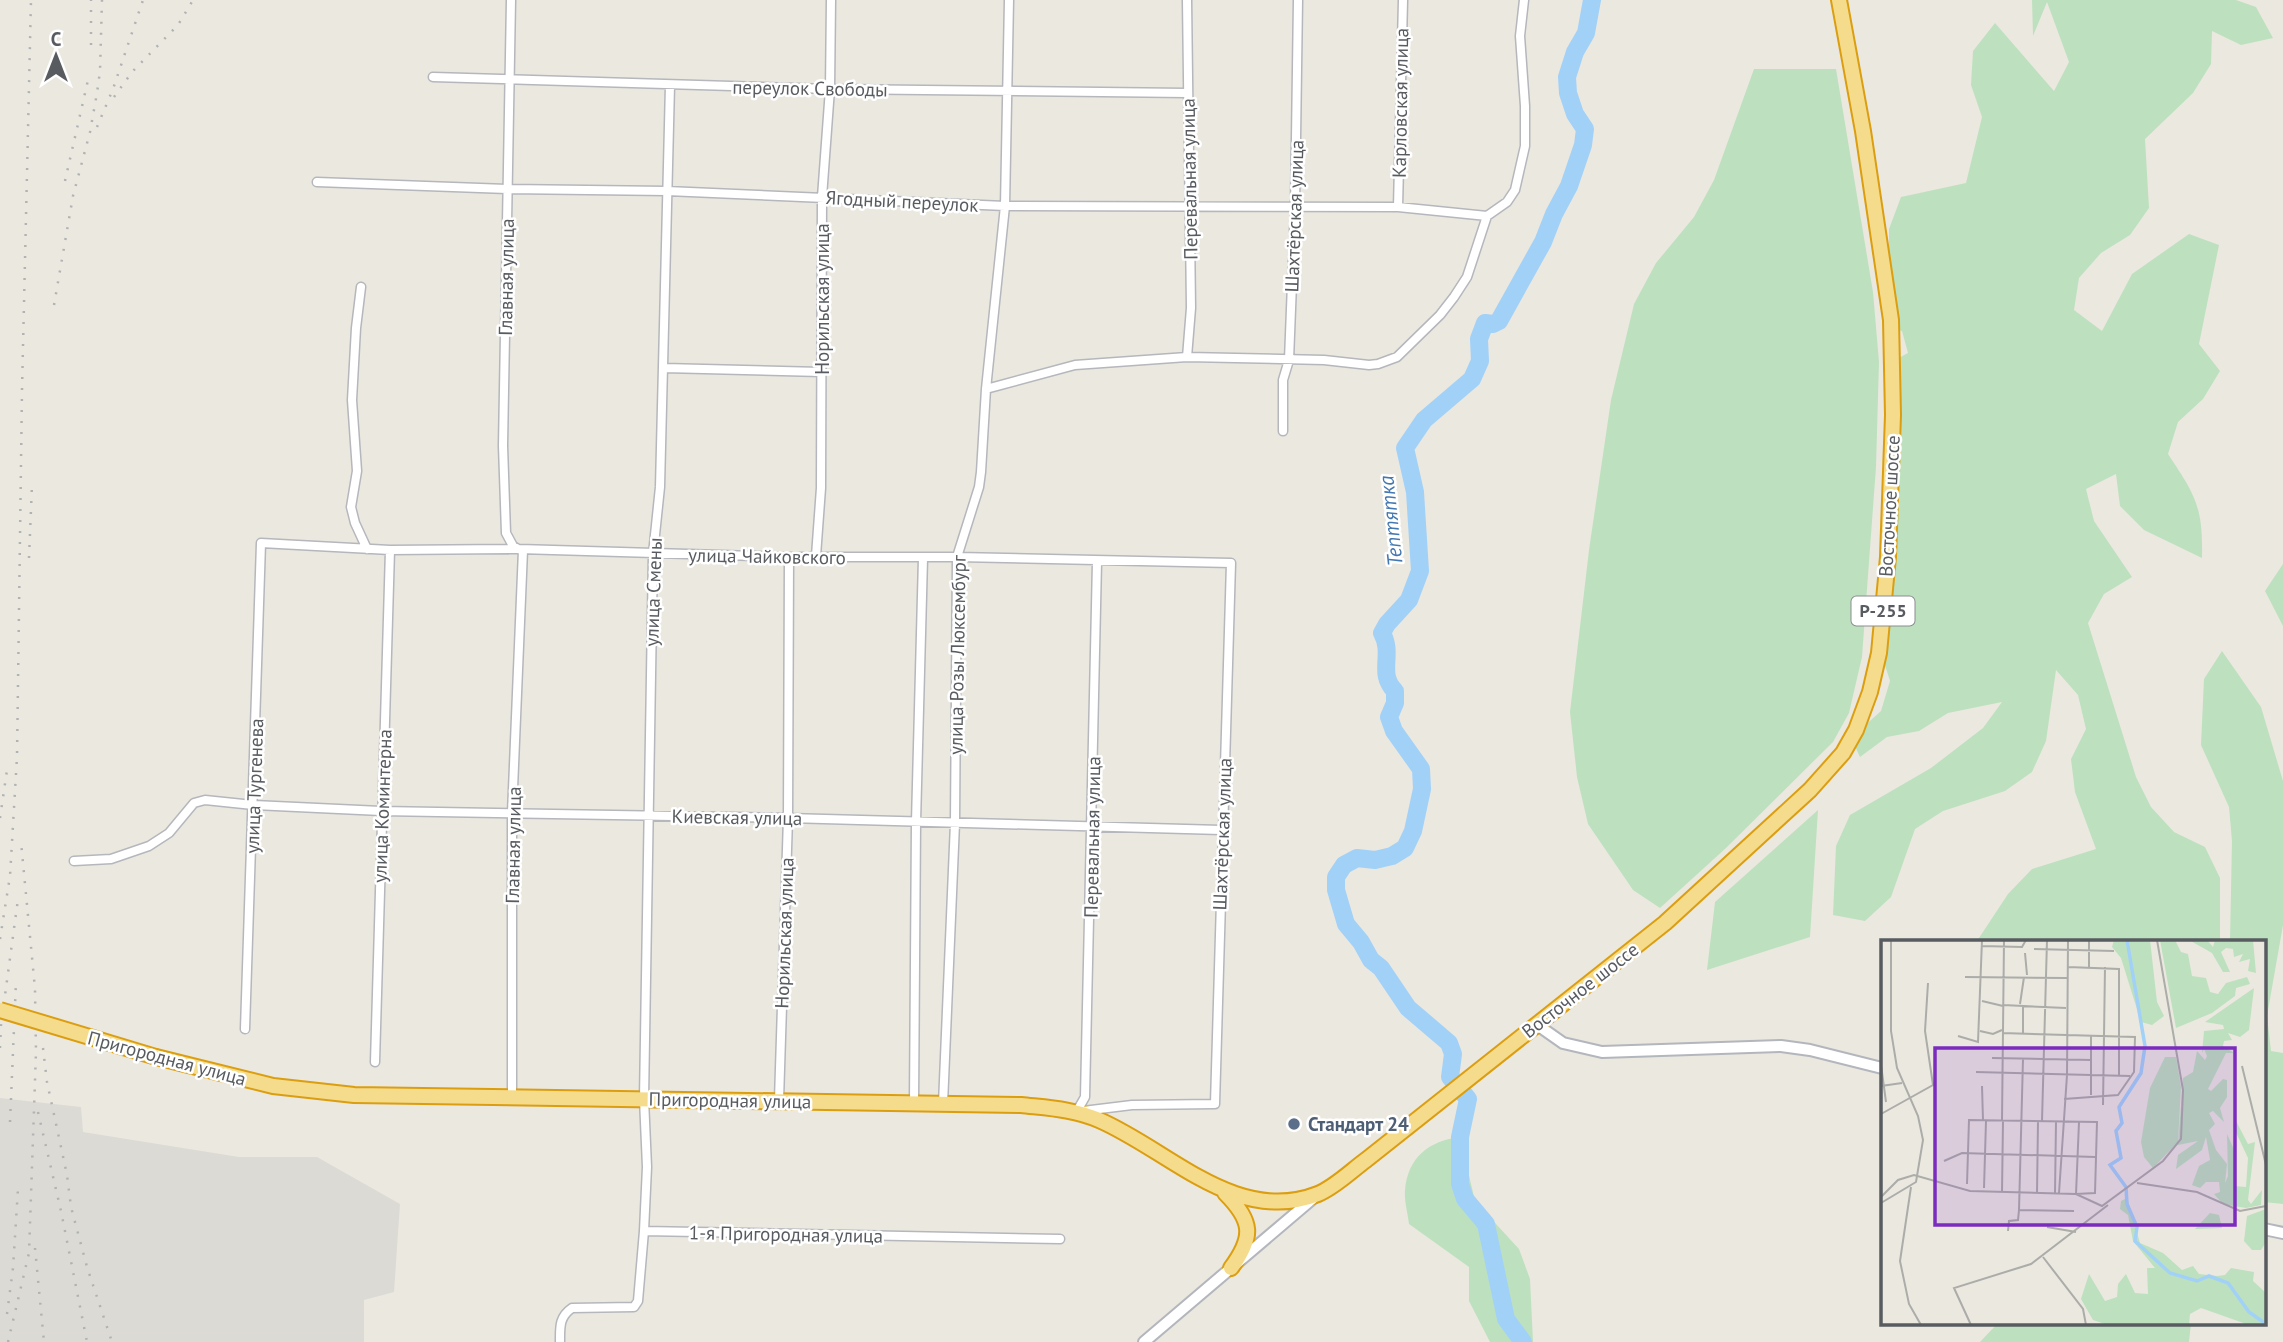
<svg xmlns="http://www.w3.org/2000/svg" width="2283" height="1342" viewBox="0 0 2283 1342" font-family="'PT Sans',sans-serif">
<style>
.industrial{fill:#dcdad4}
.green{fill:#bde1be}
.lines{fill:none;stroke-linecap:round;stroke-linejoin:round}
.river{stroke:#a2d1f8;stroke-width:18}
.street-casing{stroke:#b5b7bc;stroke-width:11}
.secondary-casing{stroke:#b3b6bc;stroke-width:14}
.highway-casing{stroke:#db9e10;stroke-width:18}
.street{stroke:#fff;stroke-width:8}
.secondary{stroke:#fff;stroke-width:10}
.highway{stroke:#f5dc8c;stroke-width:14}
.rail{stroke:#b1b2b2;stroke-width:2.5;stroke-dasharray:2 9;stroke-linecap:butt}
.highway-bridge-casing{stroke:#db9e10;stroke-width:18;stroke-linecap:butt}
.highway-bridge{stroke:#f5dc8c;stroke-width:14}
.service-dot{fill:#5c6f8a;stroke:#fff;stroke-width:2.5}
.labels{text-anchor:middle;stroke-width:5;stroke-linejoin:round;paint-order:stroke}
.shield{fill:#fff;stroke:#8a8d90;stroke-width:2}
.shield-label{font-size:18px;font-weight:bold;fill:#585c60}
.street-label{font-size:19px;fill:#585c60;stroke:#fff}
.service-label{font-size:19px;font-weight:bold;fill:#4e5e75;stroke:#fff;text-anchor:start}
.water-label{font-size:21px;font-style:italic;fill:#4478b1;stroke:#fff}
.inset-river{fill:none;stroke:#a2d1f8;stroke-width:3.5}
.inset-road{fill:none;stroke:#acaca9;stroke-width:2}
.view{fill:#7b2cbf;fill-opacity:0.15;stroke:#7b2cbf;stroke-width:3.5}
.inset-edge{fill:none;stroke:#585c60;stroke-width:3.5}
</style>
<rect width="100%" height="100%" fill="#ebe8e0"/>
<path class="industrial" d="M0 1098 81 1107 83 1132 239 1157H317L400 1204 394 1292 364 1300V1342H0Z"/>
<path class="green" d="M2032 0H2236L2256 7 2273 38 2241 45 2212 31 2211 64 2193 93 2145 139 2149 208 2130 235 2101 253 2079 278 2074 310 2102 331 2132 274 2189 234 2219 245 2199 344 2220 371 2203 399 2178 422 2168 454C2196 496 2203 507 2202 558L2144 530 2120 506 2116 474 2086 489 2094 521 2132 577 2104 594 2088 623 2136 777 2151 807 2174 832 2205 847 2220 878V941H1977L2008 894 2032 869 2096 849 2075 792 2071 759 2086 729 2078 695 2056 670 2046 741 2032 772 2005 791 1943 811 1915 829 1891 897 1865 921 1833 915 1836 846 1850 815 1931 768 1983 728 2002 702 1948 713 1919 731 1887 737 1860 757 1851 738 1881 711 1890 681 1878 643 1891 511 1900 464 1885 411 1891 362 1908 353 1902 331 1889 328V229L1901 197 1966 183 1982 117 1971 85 1973 51 1995 23 2054 91 2069 62 2047 2 2033 36Z
M1754 69H1836L1873 292 1879 362 1876 467 1862 657 1849 713 1833 742 1726 848 1660 908 1633 890 1588 824 1577 777 1570 712 1589 550 1611 400 1634 304 1656 263 1694 217 1714 180Z
M2283 564V626L2265 591Z
M2222 651 2261 707 2283 781V925L2267 1016 2271 1051 2283 1053V1204L2264 1202V941H2230L2232 841 2229 807 2201 745 2204 679Z
M1818 810 1810 937 1707 970 1715 902Z
M1460 1137 1475 1201 1519 1249 1530 1279 1533 1342H1490L1469 1301V1267L1409 1224C1408 1214 1404 1201 1405 1190 1408 1157 1429 1141 1460 1137Z
M1998 1323H2191L2189 1342H1980Z"/>
<g class="lines">
<path class="river" d="M1523 1342 1506 1319 1486 1224 1465 1199 1460 1184V1137L1468 1099 1450 1077 1453 1054 1449 1043 1408 1008 1381 968 1371 960 1361 942 1346 924 1336 890V877L1344 865 1357 858 1375 860 1392 856 1405 848 1413 831 1422 789 1421 769 1394 731 1389 717 1395 703V691C1377 673 1394 655 1382 633L1387 624 1409 600 1420 571 1415 492 1405 448 1424 420 1472 379 1480 361 1479 339 1485 323 1493 324 1499 321 1543 242 1554 214 1569 186 1583 145 1585 129 1575 114 1568 93 1567 77 1575 52 1586 33 1592 0"/>
<defs>
<path id="street" d="M511 0 503 446 506 533 513 546 518 549
M1187 0 1191 308 1187 357
M433 77 830 89 1187 93
M670 85 660 487 653 554 644 1099 647 1167 644 1231 1060 1239
M317 182 507 189 667 191 1005 206 1398 207 1487 216
M1398 207 1403 0
M361 287 356 328 352 400 357 471 351 507 355 523 367 549
M664 368 821 372
M986 389 1075 365 1187 357 1324 360 1369 365 1378 364 1397 357 1440 315 1454 297 1467 277 1487 216 1507 202 1515 190 1525 146V106L1520 36 1524 0
M1283 431V380L1289 360 1295 207 1298 0
M816 556 821 488 822 197 830 89 831 0
M74 861 111 859 149 846 169 833 194 803 205 800 253 805 381 811 788 818 1221 830
M245 1029 261 543 390 550 519 549 789 557H957L1231 563 1215 1104 1132 1105 1083 1111
M375 1062 390 550
M512 1097V813L523 550
M779 1100 788 818 789 557
M914 1103 916 822 923 558
M943 1104 955 823 957 557 979 487 981 472 986 389 1005 206 1009 0
M1077 1111 1085 1097 1097 562
M560 1342C560 1327 559 1317 572 1308L634 1307 638 1301 644 1231"/>
<path id="secondary" d="M1536 1024 1563 1043 1602 1052 1781 1046 1810 1050 1882 1068
M2264 1229 2283 1233
M1144 1342 1317 1195"/>
<path id="highway" d="M156 1057 273 1086 354 1095 1021 1105C1048 1108 1074 1109 1099 1120 1169 1150 1236 1226 1318 1194 1335 1187 1351 1171 1366 1160L1665 923 1810 790 1843 753 1856 730 1870 692 1879 653 1888 557 1893 415 1891 320 1863 131 1839 0
M1225 1193C1253 1221 1254 1237 1231 1268"/>
</defs>
<use href="#street" class="street-casing"/>
<use href="#secondary" class="secondary-casing"/>
<use href="#highway" class="highway-casing"/>
<use href="#street" class="street"/>
<use href="#secondary" class="secondary"/>
<use href="#highway" class="highway"/>
<path class="rail" d="M91 45V0
M114 97 132 72 178 25 193 0
M97 127 113 89 143 0
M65 181 88 80
M54 305 73 196 90 132 97 93 100 71 102 0
M29 558 32 485
M0 818 7 770
M0 939 10 876 17 757 22 390 31 0
M0 1048 1 1025 18 899
M43 1048 47 1082 67 1175 71 1207 87 1267 112 1342
M38 1112 61 1211 87 1342
M10 1122 16 982
M35 1248 44 1342
M7 1314 13 1268 18 1189
M8 1342 29 1253 36 1052 35 989 21 842"/>
<defs>
<path id="highway-bridge" d="M0 1010 156 1057"/>
</defs>
<use href="#highway-bridge" class="highway-bridge-casing"/>
<use href="#highway-bridge" class="highway-bridge"/>
</g>
<circle class="service-dot" cx="1294" cy="1124" r="7"/>
<g class="labels">
<rect class="shield" x="1851.5" y="596.5" width="63" height="29" rx="5"/>
<g class="shield-label">
<text x="1883" y="617">Р-255</text>
</g>
<g class="street-label">
<text transform="translate(810 88) rotate(1)" y="7">переулок Свободы</text>
<text transform="translate(1400 103) rotate(-89)" y="7">Карловская улица</text>
<text transform="translate(1189 179) rotate(-91)" y="7">Перевальная улица</text>
<text transform="translate(902 201) rotate(3)" y="7">Ягодный переулок</text>
<text transform="translate(1294 216) rotate(-88)" y="7">Шахтёрская улица</text>
<text transform="translate(506 277) rotate(-89)" y="7">Главная улица</text>
<text transform="translate(822 299) rotate(-90)" y="7">Норильская улица</text>
<text transform="translate(1889 506) rotate(-87)" y="7">Восточное шоссе</text>
<text transform="translate(767 556) rotate(1)" y="7">улица Чайковского</text>
<text transform="translate(653 592) rotate(-88)" y="7">улица Смены</text>
<text transform="translate(957 655) rotate(-89)" y="7">улица Розы Люксембург</text>
<text transform="translate(254 786) rotate(-88)" y="7">улица Тургенева</text>
<text transform="translate(382 806) rotate(-88)" y="7">улица Коминтерна</text>
<text transform="translate(737 817) rotate(1)" y="7">Киевская улица</text>
<text transform="translate(1222 834) rotate(-88)" y="7">Шахтёрская улица</text>
<text transform="translate(1092 837) rotate(-89)" y="7">Перевальная улица</text>
<text transform="translate(513 845) rotate(-89)" y="7">Главная улица</text>
<text transform="translate(784 933) rotate(-88)" y="7">Норильская улица</text>
<text transform="translate(1580 990) rotate(-38)" y="7">Восточное шоссе</text>
<text transform="translate(167 1058) rotate(15)" y="7">Пригородная улица</text>
<text transform="translate(730 1100) rotate(1)" y="7">Пригородная улица</text>
<text transform="translate(786 1234) rotate(1)" y="7">1-я Пригородная улица</text>
</g>
<g class="service-label">
<text x="1308" y="1131">Стандарт 24</text>
</g>
<g class="water-label">
<text transform="translate(1391 521) rotate(-96)" y="7">Тептятка</text>
</g>
</g>
<g transform="translate(1881 940)">
<rect width="385" height="385" fill="#ebe8e0"/>
<path d="M233 0H269L276 62 283 76 271 85 260 82 240 18 231 7ZM279 0H294L300 12 307 14 311 36 325 38 329 52 337 54 345 43 366 37 369 44 355 48 354 56 331 73 295 88ZM308 0H326L332 7 334 0H372L375 33 367 31 369 19 358 22 362 14 353 17 352 9 345 8 340 12 349 32H342L331 13ZM373 48 368 90 359 97 347 93 351 100 343 101 342 106 353 113H345L327 149 330 151 342 139 346 140V157L339 168 343 182 332 171 328 173 334 184 328 190 335 210 346 224 344 243 347 236 346 194 355 214 353 246 365 247 367 218 352 186 355 181 367 204 374 202 367 260 370 264 381 250 380 265 365 268 342 264 333 254 339 252 338 242H325L319 248 311 245 318 226 329 220 325 197 321 210 295 229 297 215 317 201 297 205 302 138 312 132 316 111 324 120 326 116 323 109 321 113 323 91 343 89 342 85 324 82ZM284 117H295L300 147 297 202 272 228 263 217 260 202 269 148ZM246 258 259 303 282 313 301 330 312 326 318 334 336 336 344 335 350 328 373 332 372 341 385 353V385H368L320 368 309 374 308 385H227L212 380 200 359 208 334 224 361 236 357 237 344 245 334 254 353 267 354 266 328H274L252 301 247 275 239 269 240 261ZM385 269V302L380 310H371L363 301 366 276ZM329 273 338 275 341 288 314 289Z" fill="#bde1be"/>
<path class="inset-river" d="M246 0 264 106 260 133 238 167 241 183 235 191 240 218 229 225 245 247 246 264 256 287 254 301 289 333 316 341 328 336 347 343 368 372 385 384"/>
<path class="inset-road" d="M101 6 141 7 145 0M153 9 233 11M144 13 146 35M187 27 238 29V135M208 27V0M84 37 186 38M101 61 122 66M139 64 143 37M122 65 185 68M142 66V94M99 91 112 94 121 90M121 93 254 97 253 132 237 155 183 159M77 96 97 102 101 0M210 96V155M111 118 210 120M142 119 138 270 193 271M0 125 5 162M361 126 385 225M95 132 249 136M0 146 21 143M101 146 102 180M222 165 224 27M0 174 52 145 44 91 47 43M121 180 123 0M161 181 166 0M63 221 81 213 214 217M256 243 316 252 359 271 385 266M86 244 88 180 216 182 214 253 195 254 198 182M30 247 19 321 28 364 40 385M103 248 105 181M121 252 122 181M156 253 157 181M174 253 175 182M178 253 186 135 187 0M0 257 17 240 33 235 89 251 195 254 221 266 282 221 300 199 302 150 276 0M0 263 35 242 42 200 37 176 16 128 10 91V0M166 287 195 292M127 291 128 281 137 280 138 270M162 317 202 369 205 385M90 385 73 348 150 324 227 265"/>
<path class="view" d="M54 108H354V285H54Z"/>
<rect width="385" height="385" class="inset-edge"/>
</g>
<g transform="translate(56 56)" stroke="#ffffff" stroke-width="5" paint-order="stroke">
<path d="M0-5L12 26L0 18L-12 26Z" fill="#585c60"/>
<text y="-10" font-size="19" font-weight="bold" text-anchor="middle" fill="#585c60">С</text>
</g>
</svg>
